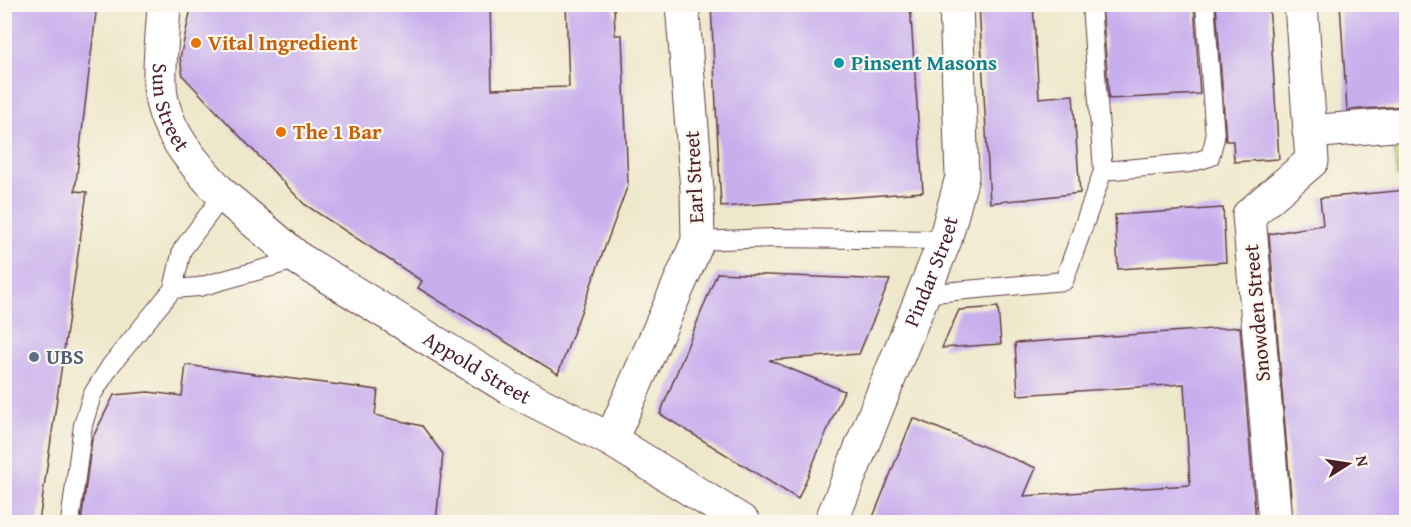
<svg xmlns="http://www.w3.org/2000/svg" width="1411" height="527" viewBox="0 0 1411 527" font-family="'Gentium Book Plus',serif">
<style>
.green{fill:#b1cb71;stroke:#7e754e;stroke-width:1.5}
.building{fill:#c7aeed}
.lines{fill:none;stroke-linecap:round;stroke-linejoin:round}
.lane-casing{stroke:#633d43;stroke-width:20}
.street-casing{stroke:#633d43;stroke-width:35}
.secondary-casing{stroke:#633d43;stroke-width:35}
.lane{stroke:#fff;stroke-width:18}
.street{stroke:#fff;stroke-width:33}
.secondary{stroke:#fff;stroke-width:33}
.food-dot{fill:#e8710a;stroke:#fbf7ec;stroke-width:2}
.culture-dot{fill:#0f9aa8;stroke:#fbf7ec;stroke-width:2}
.service-dot{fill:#5c6f8a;stroke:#fbf7ec;stroke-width:2}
.labels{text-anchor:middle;stroke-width:4.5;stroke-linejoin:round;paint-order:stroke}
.food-label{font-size:21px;font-weight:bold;fill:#c56008;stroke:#fbf7ec;text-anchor:start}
.culture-label{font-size:21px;font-weight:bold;fill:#0d838f;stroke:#fbf7ec;text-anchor:start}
.street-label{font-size:21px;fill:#4a1f2b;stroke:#fbf7ec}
.service-label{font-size:21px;font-weight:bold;fill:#4e5e75;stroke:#fbf7ec;text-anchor:start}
</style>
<rect width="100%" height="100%" fill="#fbf7ec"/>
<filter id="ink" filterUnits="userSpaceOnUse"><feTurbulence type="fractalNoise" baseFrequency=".0167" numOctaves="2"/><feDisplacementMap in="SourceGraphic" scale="12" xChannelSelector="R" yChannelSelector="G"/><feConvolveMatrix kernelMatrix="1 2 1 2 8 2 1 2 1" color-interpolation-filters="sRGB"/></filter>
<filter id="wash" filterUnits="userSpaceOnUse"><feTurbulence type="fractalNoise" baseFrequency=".008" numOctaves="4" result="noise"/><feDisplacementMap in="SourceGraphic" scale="24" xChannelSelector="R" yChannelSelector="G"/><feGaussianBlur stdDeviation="1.35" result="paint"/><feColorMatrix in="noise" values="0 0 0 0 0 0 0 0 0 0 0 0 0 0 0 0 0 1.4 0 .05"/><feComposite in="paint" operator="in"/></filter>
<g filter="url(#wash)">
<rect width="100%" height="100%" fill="#eee8cb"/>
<path class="green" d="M1406 134V176L1397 177 1393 136Z"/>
<g id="blocks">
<path class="building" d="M4 4H97L75 191 87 192 39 522H4Z
M192 4H490L492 89 569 87 566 4H614L615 35H622L628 185 558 374 418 288 422 281 304 204 183 76 180 58Z
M711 4H910L923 192 721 207Z
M979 4H1033L1039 98 1073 95 1080 193 990 203Z
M1194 4 1200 94 1109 99 1102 4Z
M1216 4H1269L1279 159 1234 162 1233 141H1226Z
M1340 4H1407V106L1347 110Z
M1407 190V522H1293L1269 234 1323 225 1320 198Z
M1223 208 1226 262 1118 269 1115 215Z
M717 273 890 280 859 354 769 360 844 391 798 499 660 414Z
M998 307 1001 344 942 348 959 310Z
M1240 327 1256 522H1015V520L1014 522H871L913 418 1036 468 1024 496 1190 485 1184 384 1018 395 1015 343Z
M186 365 378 390 375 415 422 426 443 454 436 522H81L92 439 114 395 148 392 182 396Z"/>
</g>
</g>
<g filter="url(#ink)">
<use href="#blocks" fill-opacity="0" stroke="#633d43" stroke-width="1.5"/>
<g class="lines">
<defs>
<path id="lane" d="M1091 4 1103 171
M698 241 773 238 945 240
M173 289 199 287 299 259
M923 294 1064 281 1103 171 1190 163 1210 157 1215 138 1205 4
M70 522 83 425 92 395 111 365 173 289 182 250 223 195"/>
<g id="street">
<path d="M1309 132 1406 124"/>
<path id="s1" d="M223 195 299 259 511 389 611 440 743 522"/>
<path d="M611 440 698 241 697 190 682 4"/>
<path id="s2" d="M831 522 945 240 962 177 956 4"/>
<path d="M1275 522 1249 215 1312 161 1301 4"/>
</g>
<g id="secondary">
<path id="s3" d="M164 4C163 31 159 58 160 84 161 128 194 164 223 195"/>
</g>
</defs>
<use href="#lane" class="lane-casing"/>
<use href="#street" class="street-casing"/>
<use href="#secondary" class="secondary-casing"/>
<use href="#lane" class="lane"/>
<use href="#street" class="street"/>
<use href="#secondary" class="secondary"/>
</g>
</g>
<g class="food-dot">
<circle cx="196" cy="43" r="6"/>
<circle cx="281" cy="132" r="6"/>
</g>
<circle class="culture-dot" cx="839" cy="63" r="6"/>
<circle class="service-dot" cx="34" cy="357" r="6"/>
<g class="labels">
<g class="food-label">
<text x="208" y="50">Vital Ingredient</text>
<text x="293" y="139">The 1 Bar</text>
</g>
<g class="culture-label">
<text x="851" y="70">Pinsent Masons</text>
</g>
<g class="street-label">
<text dy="7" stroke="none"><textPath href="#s3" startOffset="105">Sun Street</textPath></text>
<text transform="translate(694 177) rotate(-93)" y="7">Earl Street</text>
<text dy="7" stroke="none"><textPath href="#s2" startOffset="270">Pindar Street</textPath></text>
<text transform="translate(1257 313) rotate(-95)" y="7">Snowden Street</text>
<text dy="7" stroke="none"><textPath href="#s1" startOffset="308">Appold Street</textPath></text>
</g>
<g class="service-label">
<text x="46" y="364">UBS</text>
</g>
</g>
<rect width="1411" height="527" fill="none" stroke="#fbf7ec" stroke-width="24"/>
<g transform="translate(1348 464) rotate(78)" stroke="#fbf7ec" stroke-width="4.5" paint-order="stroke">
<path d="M0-4.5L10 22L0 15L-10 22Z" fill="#4a1f2b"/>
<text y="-9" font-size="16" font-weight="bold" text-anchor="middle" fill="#4a1f2b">N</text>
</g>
</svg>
